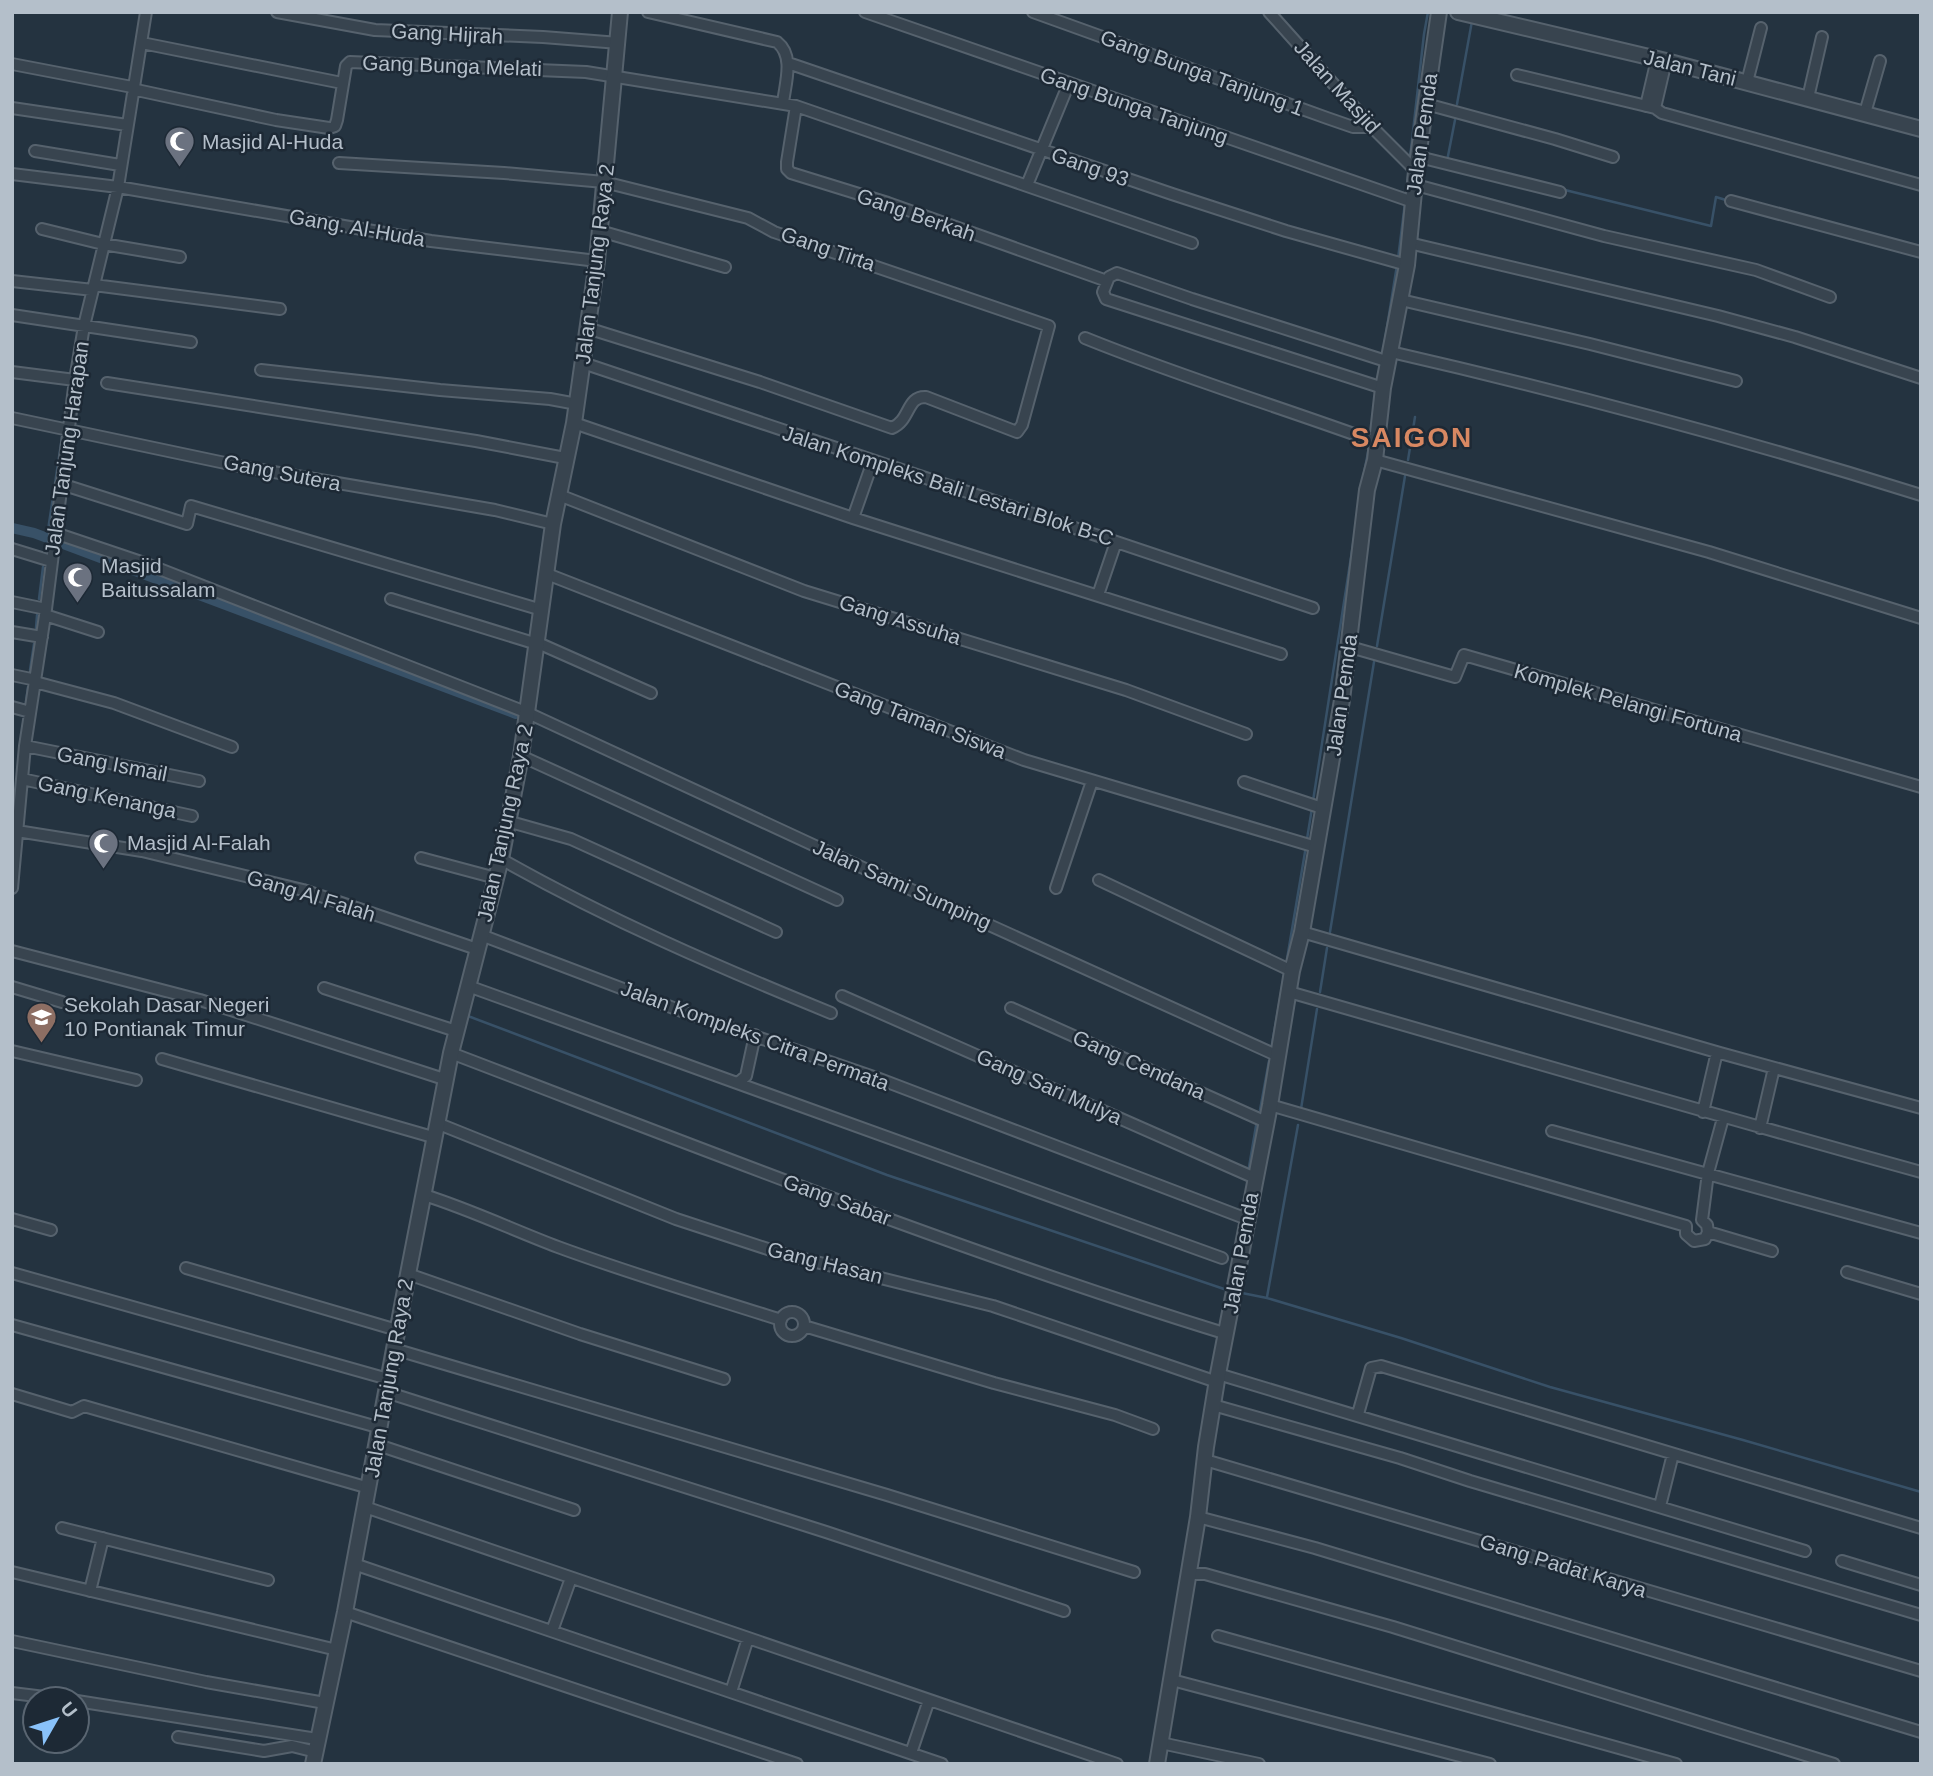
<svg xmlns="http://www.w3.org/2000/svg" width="1933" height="1776" viewBox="0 0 1933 1776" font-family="Arial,sans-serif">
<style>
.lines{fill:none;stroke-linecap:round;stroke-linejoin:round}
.stream{stroke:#385167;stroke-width:2.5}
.canal{stroke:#385167;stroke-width:10}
.minor-casing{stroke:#56626d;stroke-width:14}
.tertiary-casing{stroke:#56626d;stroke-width:18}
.minor{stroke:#38444f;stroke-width:10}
.tertiary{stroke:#38444f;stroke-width:14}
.labels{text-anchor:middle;stroke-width:5;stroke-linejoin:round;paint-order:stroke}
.street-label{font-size:21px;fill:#b4bfca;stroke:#1d2935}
.poi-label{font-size:21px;fill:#b4bfca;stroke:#1d2935;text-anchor:start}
.district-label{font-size:28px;font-weight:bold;letter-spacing:2px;fill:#d88862;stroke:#1d2935}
</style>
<rect width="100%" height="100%" fill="#243340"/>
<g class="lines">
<path class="stream" d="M1669 69 1747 90
M1457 104 1472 21
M1410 158 1424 34 1428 12
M1447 161 1455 120
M1561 189 1711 226 1716 197 1729 201
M1406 196 1409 168
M1398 259 1405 203
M1383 352 1397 265
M1408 460 1415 417
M1364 473 1370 442
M45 550 62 437
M39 599 43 567
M36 628 37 615
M1377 646 1405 476
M30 670 34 644
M26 702 28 687
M1313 801 1354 538
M1307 839 1312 808
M1330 932 1374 662
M1287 959 1306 846
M1320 992 1327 948
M468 1016 887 1175 1227 1290
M1272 1044 1284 976
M1301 1109 1317 1009
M1260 1110 1269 1061
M1249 1167 1256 1126
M1242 1293 1267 1298 1401 1338 1550 1387 1743 1440 1921 1492
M1267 1297 1298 1125"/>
<path class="canal" d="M12 528 34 533 516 714"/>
<defs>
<path id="minor" d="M277 12 375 30 543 37 619 43
M648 12 777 42C795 56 785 84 783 103
M865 12 1413 202
M1033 12 1327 118 1353 127H1372
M1269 12 1372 127 1416 171
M142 43 342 83
M1666 61 1655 108 1662 113 1921 185
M788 63 1172 194 1286 231 1407 265
M12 64 132 87
M1517 75 1655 108
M1747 82 1761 28
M132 89 276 120 329 128 335 126 337 120 346 66 350 62 586 72 796 106 1192 243
M1808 98 1822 37
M1426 104 1555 139 1613 157
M796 106 787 162V169L791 173 888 203 1107 281
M1646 106 1657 59
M12 108 127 125
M1865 113 1880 61
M35 151 120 165
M1419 157 1560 192
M339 163 504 173 604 182 748 218 774 232 1049 326 1022 425 1017 432 926 397C906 396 911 420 892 428L760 382 587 328
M12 174 118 187 431 241 597 261
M1027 185 1069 83
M1416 185 1604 236 1756 270 1830 297
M1731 201 1921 252
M42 229 103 244 180 257
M600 231 725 267
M1409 243 1718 316 1795 337 1921 378
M12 281 93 290
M94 285 280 309
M1401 300 1590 344 1736 381
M12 315 191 342
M1085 338C1181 377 1280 407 1376 442
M1391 352C1570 393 1746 440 1921 495
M583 363 1313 608
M261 370 440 390 550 399 577 404
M12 372 75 380
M107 383 476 441 565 458
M1383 388 1106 299 1103 292 1109 277 1117 273 1192 299 1389 362
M12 418 244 467 495 510 553 524
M574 423 853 518 1281 654
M1375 460 1709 552 1921 618
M61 484 187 524 191 506 542 610
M559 495 804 591 1126 690 1246 734
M853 518 873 461
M55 533 144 563 528 713 839 857 1276 1055
M12 549 51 561
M547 574 1024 760 1316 847
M1098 595 1116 542
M391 599 537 644
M12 602 46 609
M45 615 98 632
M12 632 42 637
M538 643 651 693
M1350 647 1455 677 1464 655 1921 787
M12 675 36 680
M35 682 114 703 232 747
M12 707 30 712
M25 746 199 781
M521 756 837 900
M22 779 192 816
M1244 782 1322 808
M507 821 571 839 776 932
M17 831 142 851 303 890 477 949
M421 858 496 878
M501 859C607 919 718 967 831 1013
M1099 880 1292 971
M12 888 25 746 46 609 75 380 84 326 118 187 146 12
M1056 888 1092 781
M1302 932 1720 1053 1921 1108
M481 935 684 1012 877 1078 1247 1219
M12 951 200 1000 447 1080
M468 986 1222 1258
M12 987 62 1002
M324 988 456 1031
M1289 992C1499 1052 1710 1114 1921 1172
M842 996 1255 1178
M1011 1008 1266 1122
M12 1051 136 1080
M451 1053C708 1151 964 1253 1227 1334
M162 1059 436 1138
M738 1083 746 1076 755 1035
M1270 1105 1686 1226
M1703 1112 1717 1052
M439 1124 676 1219 780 1253 993 1306 1217 1382
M1760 1128 1774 1068
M1552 1131 1921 1233
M424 1195C469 1209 513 1230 558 1247 631 1274 706 1296 781 1320
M12 1219 51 1230
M1686 1226V1234L1694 1241 1705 1239 1708 1232
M1708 1232 1707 1225 1702 1220 1708 1173 1723 1118
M1708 1232 1772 1251
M186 1268 397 1330
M1847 1272 1921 1294
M12 1273 388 1379
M408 1274 580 1334 724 1379
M780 1324a12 12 0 1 1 24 0a12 12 0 1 1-24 0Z
M12 1325 381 1428
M804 1326 994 1383 1115 1415 1153 1429
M394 1349 887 1495 1134 1572
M1218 1374 1805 1551
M386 1392 826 1532 1064 1611
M12 1394 72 1412 84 1406 369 1488
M1213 1405 1400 1458 1470 1481 1921 1615
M1358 1414 1371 1368 1381 1366 1921 1528
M378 1445 574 1510
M1205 1460 1921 1671
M1660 1506 1673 1454
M365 1507 1117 1764
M1198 1517 1315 1548 1921 1732
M62 1528 268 1580
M1842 1561 1921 1585
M354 1564 942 1764
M12 1572 337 1650
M1188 1574H1205L1393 1627 1834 1764
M90 1591 103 1538
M345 1612 797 1764
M552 1631 571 1578
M1218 1636 1676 1764
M12 1641 206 1682 325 1703
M1172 1680 1490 1764
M731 1692 748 1638
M12 1693 61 1699
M77 1701 317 1739
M178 1737 264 1751 292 1746 316 1752
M1161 1743 1259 1764
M911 1753 929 1700"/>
<path id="tertiary" d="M1458 12 1666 61 1921 129
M313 1764 345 1612 408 1274 451 1053 501 859 521 756 553 524 574 423 597 261 620 12
M1157 1764 1198 1517 1206 1447 1218 1374 1270 1105 1292 971 1302 932 1342 700 1367 490 1375 460 1383 388 1407 265 1416 171 1439 12"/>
</defs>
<use href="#minor" class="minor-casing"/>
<use href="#tertiary" class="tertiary-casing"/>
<use href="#minor" class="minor"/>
<use href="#tertiary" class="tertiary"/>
</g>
<defs>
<symbol id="mosque-pin" viewBox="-11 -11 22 30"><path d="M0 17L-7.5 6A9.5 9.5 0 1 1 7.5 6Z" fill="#6b7280" stroke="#1d2935"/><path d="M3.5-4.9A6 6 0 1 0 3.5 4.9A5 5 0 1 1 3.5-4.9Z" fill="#fff"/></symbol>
<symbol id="school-pin" viewBox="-11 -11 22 30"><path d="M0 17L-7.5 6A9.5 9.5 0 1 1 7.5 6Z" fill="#8d6e63" stroke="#1d2935"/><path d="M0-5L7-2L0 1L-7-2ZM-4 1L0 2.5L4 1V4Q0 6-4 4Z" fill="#fff"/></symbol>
</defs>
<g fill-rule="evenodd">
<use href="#mosque-pin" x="162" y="124" width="35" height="47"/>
<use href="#mosque-pin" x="60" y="560" width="35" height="47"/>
<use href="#mosque-pin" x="86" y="826" width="35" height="47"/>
<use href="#school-pin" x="24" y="1000" width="35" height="47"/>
</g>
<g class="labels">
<g class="street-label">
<text transform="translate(447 34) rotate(3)" y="7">Gang Hijrah</text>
<text transform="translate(452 66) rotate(2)" y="7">Gang Bunga Melati</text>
<text transform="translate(1690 68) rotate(14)" y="7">Jalan Tani</text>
<text transform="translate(1202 73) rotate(20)" y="7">Gang Bunga Tanjung 1</text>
<text transform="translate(1337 87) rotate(48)" y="7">Jalan Masjid</text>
<text transform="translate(1134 106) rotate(19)" y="7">Gang Bunga Tanjung</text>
<text transform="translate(1422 134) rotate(-82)" y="7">Jalan Pemda</text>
<text transform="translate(1090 167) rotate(19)" y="7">Gang 93</text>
<text transform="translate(916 215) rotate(19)" y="7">Gang Berkah</text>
<text transform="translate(357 228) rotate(10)" y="7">Gang. Al-Huda</text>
<text transform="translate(828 249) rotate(19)" y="7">Gang Tirta</text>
<text transform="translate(595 264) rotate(-83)" y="7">Jalan Tanjung Raya 2</text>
<text transform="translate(67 448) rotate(-82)" y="7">Jalan Tanjung Harapan</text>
<text transform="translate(282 473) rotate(11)" y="7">Gang Sutera</text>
<text transform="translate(948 486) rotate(18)" y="7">Jalan Kompleks Bali Lestari Blok B-C</text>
<text transform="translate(900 620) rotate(17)" y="7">Gang Assuha</text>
<text transform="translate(1342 695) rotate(-82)" y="7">Jalan Pemda</text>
<text transform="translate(1628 703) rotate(16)" y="7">Komplek Pelangi Fortuna</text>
<text transform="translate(920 720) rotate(21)" y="7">Gang Taman Siswa</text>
<text transform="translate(112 764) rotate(11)" y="7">Gang Ismail</text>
<text transform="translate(107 797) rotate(12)" y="7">Gang Kenanga</text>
<text transform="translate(505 823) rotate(-78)" y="7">Jalan Tanjung Raya 2</text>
<text transform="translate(902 885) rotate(24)" y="7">Jalan Sami Sumping</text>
<text transform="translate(311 896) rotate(17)" y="7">Gang Al Falah</text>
<text transform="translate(755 1036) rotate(20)" y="7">Jalan Kompleks Citra Permata</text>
<text transform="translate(1139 1065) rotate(24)" y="7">Gang Cendana</text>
<text transform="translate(1049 1087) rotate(24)" y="7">Gang Sari Mulya</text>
<text transform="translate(837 1200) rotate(20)" y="7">Gang Sabar</text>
<text transform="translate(1241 1253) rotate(-80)" y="7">Jalan Pemda</text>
<text transform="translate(825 1263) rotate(14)" y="7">Gang Hasan</text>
<text transform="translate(389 1378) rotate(-80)" y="7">Jalan Tanjung Raya 2</text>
<text transform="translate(1563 1566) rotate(17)" y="7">Gang Padat Karya</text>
</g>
<g class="poi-label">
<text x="202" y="149">Masjid Al-Huda</text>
<text x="101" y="573">Masjid<tspan x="101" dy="24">Baitussalam</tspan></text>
<text x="127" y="850">Masjid Al-Falah</text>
<text x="64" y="1012">Sekolah Dasar Negeri<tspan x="64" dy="24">10 Pontianak Timur</tspan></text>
</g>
<g class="district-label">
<text x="1412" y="447">SAIGON</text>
</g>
</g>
<rect width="1933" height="1776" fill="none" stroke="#b4bfca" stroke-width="28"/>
<g transform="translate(56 1720) rotate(51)"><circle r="33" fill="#1d2935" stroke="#596571" stroke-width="2"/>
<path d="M0-5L12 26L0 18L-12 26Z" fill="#89c2fa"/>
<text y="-10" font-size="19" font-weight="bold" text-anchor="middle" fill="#b4bfca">U</text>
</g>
</svg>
